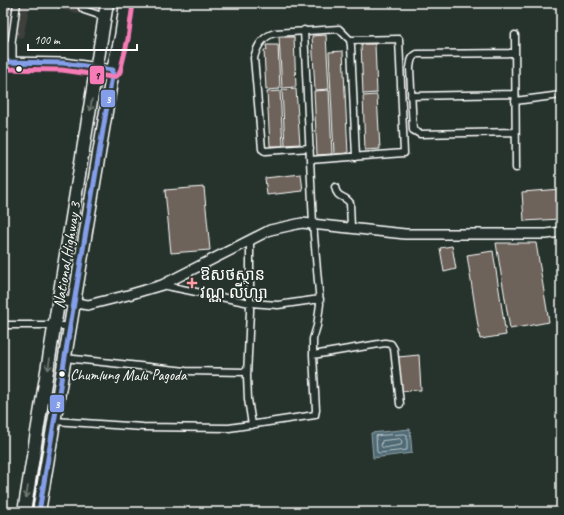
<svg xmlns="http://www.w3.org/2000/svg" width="564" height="515" viewBox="0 0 564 515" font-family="Caveat,'Noto Sans Khmer',sans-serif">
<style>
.built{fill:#3c413a}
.water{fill:#4f6b75;stroke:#95a6ac}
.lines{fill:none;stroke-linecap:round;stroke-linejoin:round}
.shore{stroke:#b9c4c8;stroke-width:1}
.building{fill:#6e635a;stroke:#fff}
.street-casing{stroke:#fff;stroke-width:9}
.secondary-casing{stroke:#fff;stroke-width:12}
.highway-casing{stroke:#fff;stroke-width:15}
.street{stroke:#26332d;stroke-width:6}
.secondary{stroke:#26332d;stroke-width:9}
.highway{stroke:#26332d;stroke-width:12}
.bus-1-casing{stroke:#26332d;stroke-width:8}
.bus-2-casing{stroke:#26332d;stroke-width:8}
.bus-1{stroke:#849ee9;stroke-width:5}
.bus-2{stroke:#f67bb6;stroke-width:5}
.oneway{stroke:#727a76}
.bus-dot{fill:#fff;stroke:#26332d;stroke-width:1.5}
.poi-dot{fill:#ff9aa2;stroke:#26332d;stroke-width:1.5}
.labels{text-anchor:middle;stroke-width:3.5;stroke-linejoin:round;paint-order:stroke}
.bus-label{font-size:15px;fill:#fff;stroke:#26332d;text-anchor:start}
.street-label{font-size:16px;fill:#fff;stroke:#26332d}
.poi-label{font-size:16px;fill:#fff;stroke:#26332d;text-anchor:start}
.line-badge{stroke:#26332d;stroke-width:1.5}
.badge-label{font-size:11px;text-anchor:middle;font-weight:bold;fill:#fff}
.pale-badge-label{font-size:11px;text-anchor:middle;font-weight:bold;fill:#111}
</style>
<rect width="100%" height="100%" fill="#26332d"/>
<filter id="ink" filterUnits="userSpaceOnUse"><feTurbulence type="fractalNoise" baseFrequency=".025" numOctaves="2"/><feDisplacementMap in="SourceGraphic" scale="8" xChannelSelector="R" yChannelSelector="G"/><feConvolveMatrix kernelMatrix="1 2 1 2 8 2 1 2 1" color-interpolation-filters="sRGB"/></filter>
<g filter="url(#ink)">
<path class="built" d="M3 3H99L97 17 30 3 23 39 3 34Z"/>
<path class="water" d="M410 429 412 453 373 458 371 433Z"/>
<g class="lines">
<path class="shore" d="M405 434 407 435V450L379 453 377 452 376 436Z
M400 439 402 441 401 445 383 448 381 446 382 441Z"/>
</g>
<path class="building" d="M3 3H10L8 13 3 12Z
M46 3H65V8L46 5Z
M3 15 7 16 4 31H3Z
M326 35 329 89 315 90 312 36Z
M279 37H294L296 87 282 88Z
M361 44H375L377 93 363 94Z
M266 45H278L280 89 266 90 264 50H267Z
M343 51 348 153 334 154 329 52Z
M296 89 300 144 285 145 282 90Z
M329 90 332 154 317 155 314 91Z
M280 91 283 146H270L267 92Z
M377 95 380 149 365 150 363 96Z
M301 174 303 191 267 195 265 178Z
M204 187 210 250 171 253 165 190Z
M561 189V219L524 221 522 192Z
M496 243H536L549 322 510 329Z
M452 246 456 269 444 272 440 248Z
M493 251 506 335 480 339 467 255Z
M419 355 421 390 400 391 398 357Z"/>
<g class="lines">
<defs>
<path id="street" d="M81 3 82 8 84 10 105 17
M515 35 516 168
M11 46 17 3
M515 53 417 54C411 57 411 61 410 68L413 130 420 134 515 132
M411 96 515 94
M515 101 561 95
M310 148 265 151 262 149 254 58C257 46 263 36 275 33L339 29 350 40 351 46 356 157
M310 160 404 153 399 39 350 40
M335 187C337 199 345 195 350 203L351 228
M250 241V311L247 376 248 399 252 425
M162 285 250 303 278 305 320 299
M3 325H55L70 327
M313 355 385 343 391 344 394 349 400 404
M65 358 186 371 247 372
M54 421 143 427 229 428 315 415 316 410 313 355V339L317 326 320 304 313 224 304 30"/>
<path id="secondary" d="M3 45 11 46V62
M3 62 63 63 113 70
M59 300 88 305 128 295 162 285 270 230 302 223 405 234H546L561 232"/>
<path id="highway" d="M24 512 107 3
M39 512 113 70 121 37 126 3"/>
</defs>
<use href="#street" class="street-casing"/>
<use href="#secondary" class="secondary-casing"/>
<use href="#highway" class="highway-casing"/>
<use href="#street" class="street"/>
<use href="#secondary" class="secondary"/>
<use href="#highway" class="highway"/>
<defs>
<path id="bus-1" d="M3 62 63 63 113 70 39 512"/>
<path id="bus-2" d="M3 69 62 70 112 77 117 76 120 72 128 39 133 4"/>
</defs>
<use href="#bus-1" class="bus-1-casing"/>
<use href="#bus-2" class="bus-2-casing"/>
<use href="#bus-1" class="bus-1"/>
<use href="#bus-2" class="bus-2"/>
</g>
<defs><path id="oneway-shaft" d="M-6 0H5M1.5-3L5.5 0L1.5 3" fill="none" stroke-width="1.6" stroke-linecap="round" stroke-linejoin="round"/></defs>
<g class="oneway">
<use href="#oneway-shaft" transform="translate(91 105) rotate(99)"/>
<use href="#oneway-shaft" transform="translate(49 364) rotate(99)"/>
<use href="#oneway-shaft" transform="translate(27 492) rotate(99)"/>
</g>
</g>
<g class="bus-dot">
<circle cx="19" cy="69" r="3.5"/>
<circle cx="62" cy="374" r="3.5"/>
</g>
<path class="poi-dot" d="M190 277h4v4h4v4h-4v4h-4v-4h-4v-4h4z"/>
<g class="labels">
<g class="bus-label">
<text x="70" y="380">Chumlung Malu Pagoda</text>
</g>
<g class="street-label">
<text transform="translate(66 255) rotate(-81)" y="6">National Highway 3</text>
</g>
<g class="poi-label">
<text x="200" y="280">ឱសថស្ថាន<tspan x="200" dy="18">វណ្ណ លីហ្សា</tspan></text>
</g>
</g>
<g class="line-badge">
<rect x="89" y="65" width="16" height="20" rx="4" fill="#f67bb6"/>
<rect x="100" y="89" width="16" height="19" rx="4" fill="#849ee9"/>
<rect x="49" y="394" width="16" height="19" rx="4" fill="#849ee9"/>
</g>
<g class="badge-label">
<text x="108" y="103">3</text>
<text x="57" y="408">3</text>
</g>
<g class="pale-badge-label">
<text x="97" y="79">9</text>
</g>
<rect width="564" height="515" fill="none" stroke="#26332d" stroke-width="16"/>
<rect x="8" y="8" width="548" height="499" fill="none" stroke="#fff" stroke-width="1.5" filter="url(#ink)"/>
<path d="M28 44v6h109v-6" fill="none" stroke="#ffffff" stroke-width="2"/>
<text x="34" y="44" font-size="12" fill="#ffffff" stroke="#26332d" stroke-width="3" paint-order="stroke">100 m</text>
</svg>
